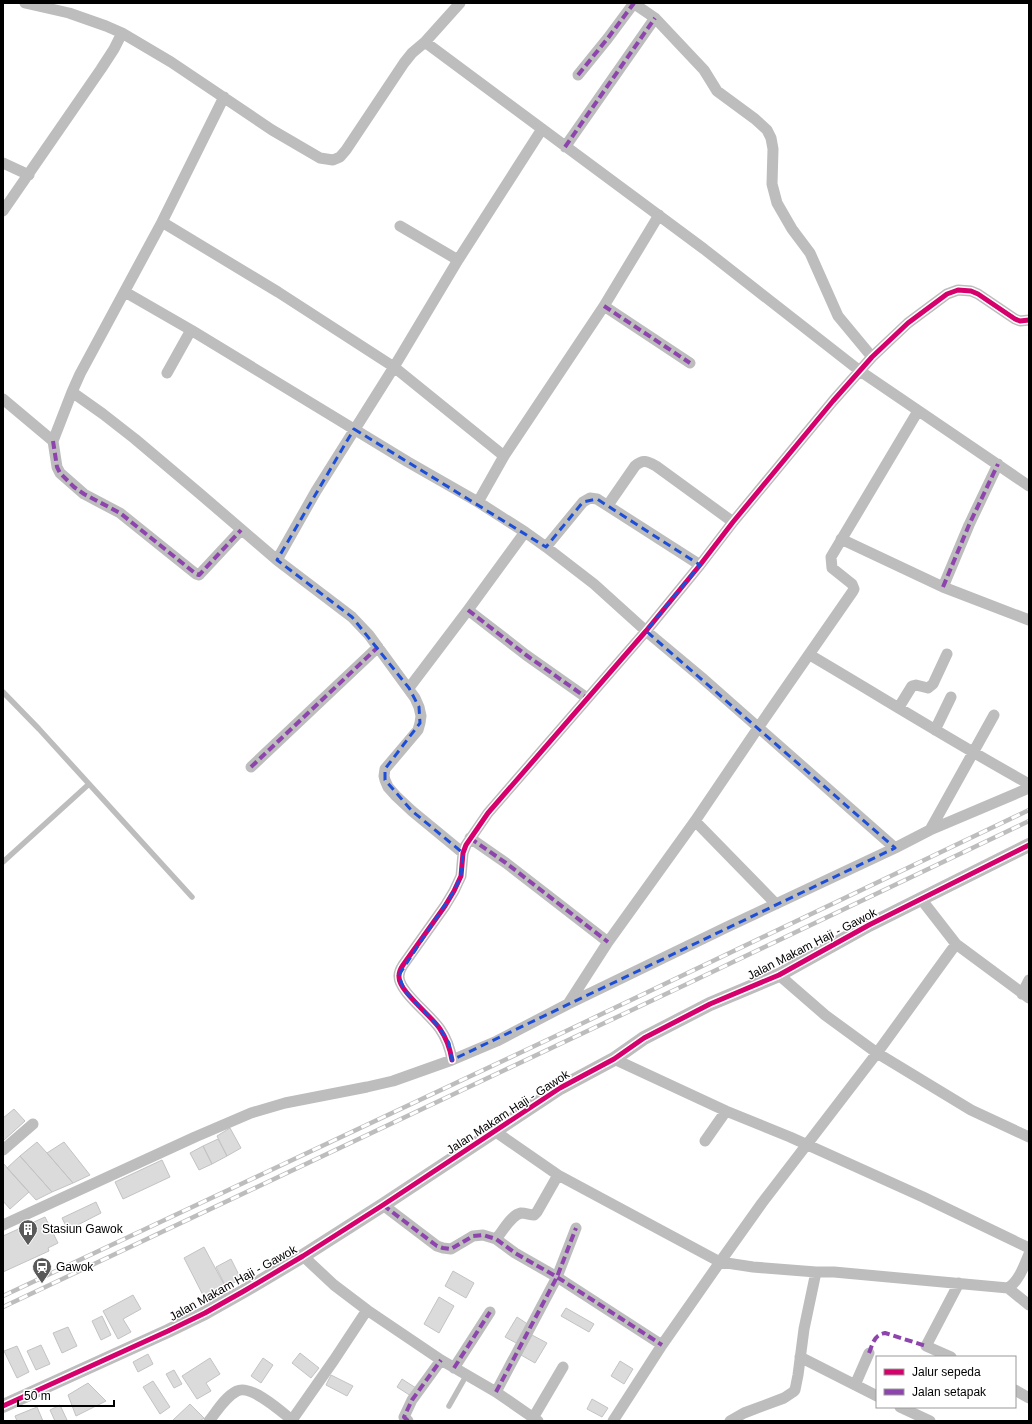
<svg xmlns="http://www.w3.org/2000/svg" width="1032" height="1424" viewBox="0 0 1032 1424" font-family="Helvetica,sans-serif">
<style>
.building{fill:#dbdbdb;stroke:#c3c3c3}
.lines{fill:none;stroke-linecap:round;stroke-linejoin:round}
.service{stroke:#bdbdbd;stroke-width:5.5}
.minor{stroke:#bdbdbd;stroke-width:11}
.tertiary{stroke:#bdbdbd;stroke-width:14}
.rail-casing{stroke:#bdbdbd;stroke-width:4.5}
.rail{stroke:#fff;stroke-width:3;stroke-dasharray:9;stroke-linecap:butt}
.quiet{stroke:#8e44ad;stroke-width:4;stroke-dasharray:8 4;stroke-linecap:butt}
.cycleway-casing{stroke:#fff;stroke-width:8}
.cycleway{stroke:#d6006c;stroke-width:5}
.marked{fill:none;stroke:#1d4ed8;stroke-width:3;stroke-dasharray:8 5;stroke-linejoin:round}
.labels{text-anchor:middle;stroke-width:3;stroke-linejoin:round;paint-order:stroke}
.street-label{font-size:12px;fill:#000;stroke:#fff}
.poi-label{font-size:12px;fill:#000;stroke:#fff;text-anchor:start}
</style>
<rect width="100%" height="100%" fill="#fff"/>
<path class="building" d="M14 1109 25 1121 3 1141V1118Z
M230 1128 241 1148 227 1156 217 1136Z
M218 1139 227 1156 212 1164 203 1146Z
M37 1142 47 1153 73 1183 52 1192 20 1156Z
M64 1142 90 1175 73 1183 47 1153Z
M203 1146 212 1164 199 1170 190 1153Z
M20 1156 52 1192 36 1200 7 1168Z
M162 1160 170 1177 123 1199 115 1182Z
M3 1163 29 1192 10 1209 3 1201Z
M96 1202 101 1213 68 1230 62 1218Z
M45 1217 58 1243 48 1248 49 1251 3 1272V1236Z
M204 1247 228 1292 207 1303 184 1258Z
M231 1259 241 1279 226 1287 216 1267Z
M453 1271 474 1283 466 1298 445 1286Z
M133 1295 141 1309 123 1319 131 1332 118 1339 103 1311Z
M439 1297 454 1306 439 1333 424 1324Z
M566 1308 594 1324 589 1332 561 1316Z
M102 1316 111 1335 101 1340 92 1321Z
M517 1317 529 1325 518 1344 505 1337Z
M68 1327 77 1346 62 1353 53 1333Z
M532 1335 547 1343 535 1363 521 1355Z
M41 1345 50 1364 36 1370 27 1351Z
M17 1346 29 1372 17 1378 4 1351Z
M300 1353 319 1368 311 1378 292 1363Z
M148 1354 153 1364 138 1372 133 1362Z
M210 1358 220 1374 206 1383 211 1391 197 1399 182 1376Z
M263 1358 273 1365 261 1383 251 1376Z
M620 1361 633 1369 624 1384 611 1376Z
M174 1370 182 1384 174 1388 166 1374Z
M331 1375 353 1386 347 1396 326 1385Z
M402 1379 416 1388 411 1396 397 1387Z
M153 1381 170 1407 160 1414 143 1387Z
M88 1383 106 1401 76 1416 68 1395Z
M592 1399 608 1408 602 1417 587 1409Z
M190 1404 204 1418 200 1421H172Z
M60 1405 67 1420 65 1421H55L50 1410Z
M37 1407 43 1421H17L15 1416Z"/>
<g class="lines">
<path class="service" d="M3 692 39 729 192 897
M3 862 89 784
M449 1406 466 1376"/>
<path class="minor" d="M25 3 69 13 106 26 122 33 171 62 272 130 320 158 333 160 340 157 346 150 404 63 412 53 425 42 460 3
M633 3 655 18 704 70 717 91 755 119 767 130 771 138 773 149 772 184 777 203 792 229 810 253 838 316 872 357
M425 42 704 249 860 371 1029 486
M578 75 608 38 634 3
M224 97 162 222 80 374 72 392 103 414 135 439 199 493 277 560 352 617 369 635 415 698 419 707 421 716 420 723 418 730 385 769 384 776 385 780 388 787 396 796 412 811 463 853
M565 147 655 18
M3 163 29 175
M3 211 101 69 114 49 122 33
M162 222 278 292 394 367 504 456
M400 226 458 260
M125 292 191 330 408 462 478 502 525 532 546 547 594 584 646 631 701 677 895 848
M604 306 690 363
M167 373 191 330
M72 392 53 441 57 467 60 473 84 494 120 513 196 574 199 575 241 530
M3 399 53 441
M478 502 504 456 604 306 659 215
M608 505 635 466C643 459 647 461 656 466L733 522
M841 539 943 587 1029 620
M546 547 583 502 590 498 597 499 700 565
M277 560 316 491 394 367 458 260 542 129
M943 587 969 525 998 464
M468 610 526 655 587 698
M810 655C883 698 955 743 1029 784
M409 688 468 610 525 532
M899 707 912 686 916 685 928 688 933 684 947 654
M935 730 951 697
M251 767 378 647
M695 821 776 904
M930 830 994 715
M470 838 506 863 608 942
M921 899 956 944 1029 998
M779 975 825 1015 877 1053 971 1110 1029 1137
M1022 994 1029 980
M568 1004 608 942 695 821 758 728 853 591 854 589 852 584 832 568 831 557 918 411
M614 1059 726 1111 790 1137 923 1197 1029 1248
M452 1060C450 1048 447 1039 440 1029 431 1015 398 991 399 976 399 972 401 968 403 965L445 906 454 891 461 876 463 853 466 845 488 813 646 631 700 565 733 522 833 401 872 357 908 323 947 294 958 290 971 291 978 294 1015 319 1020 321 1029 320
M496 1132 558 1175 720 1262 753 1267 816 1272H834L1008 1288 1029 1305
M705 1141 726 1111
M3 1150 33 1124
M383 1205 437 1246 443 1248 451 1249 473 1236 483 1235 496 1239 515 1253 557 1277 662 1345
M3 1225 195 1137 251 1113 285 1103 367 1087 393 1081 452 1060 497 1041 568 1004 727 927 895 848 930 830 1029 788
M496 1239C503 1231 511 1215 521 1213 526 1213 530 1215 534 1215L537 1212 558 1175
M303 1256 334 1285 367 1310
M1008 1288C1019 1281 1024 1266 1029 1254
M800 1357 877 1396
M951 1357 926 1346 959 1283
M454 1368 490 1312
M855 1385 869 1353
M1015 1390 1029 1398
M496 1392 557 1277 576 1228
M900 1407 930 1421
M533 1418 563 1367
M292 1420 334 1360 367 1310 441 1360 496 1392 538 1421
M209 1421C217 1411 225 1397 237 1391 251 1384 282 1412 293 1421
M408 1421 404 1417 412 1400 441 1360
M613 1421 662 1345 720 1262 762 1203 877 1053 956 944
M730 1421 744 1413 784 1398 793 1392 795 1390 798 1375 804 1329 816 1272"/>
<path class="tertiary" d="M3 1406 168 1331 205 1313 244 1291 303 1256 383 1205 560 1088 614 1059 644 1038 710 1004 779 975 869 925 1029 845"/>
<defs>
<path id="rail" d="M3 1296 562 1033 1029 810
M3 1307 687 984 1029 821"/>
</defs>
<use href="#rail" class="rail-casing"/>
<use href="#rail" class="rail"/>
<path class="quiet" d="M578 75 608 38 634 3
M565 147 655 18
M604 306 690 363
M53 441 57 467 60 473 74 487 84 494 120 513 196 574 199 575 201 573 241 530
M943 587 969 525 998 464
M468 610 526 655 587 698
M251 767 378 647
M470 838 506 863 608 942
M383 1205 437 1246 443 1248 451 1249 473 1236 483 1235 496 1239 515 1253 557 1277 662 1345
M869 1353C873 1343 874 1335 885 1333L926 1346
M454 1368 490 1312
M496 1392 557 1277 576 1228
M408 1421 404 1417 412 1400 441 1360"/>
<defs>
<path id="cycleway" d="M452 1060C450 1048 447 1039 440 1029 431 1015 398 991 399 976 399 972 401 968 403 965L445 906 454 891 461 876 463 853 466 845 488 813 646 631 700 565 733 522 833 401 872 357 908 323 947 294 958 290 971 291 978 294 1015 319 1020 321 1029 320
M3 1406 168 1331 205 1313 244 1291 303 1256 383 1205 560 1088 614 1059 644 1038 710 1004 779 975 869 925 1029 845"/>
</defs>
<use href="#cycleway" class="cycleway-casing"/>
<use href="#cycleway" class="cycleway"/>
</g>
<path class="marked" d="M354 429 546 547 583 502 597 499 700 565 646 631 895 848 452 1060 449 1043 439 1027 404 990 399 975 454 891 461 876 463 853 412 811 385 780V769L420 723 419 707 409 688 352 617 277 560Z"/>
<defs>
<symbol id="building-pin" viewBox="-11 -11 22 30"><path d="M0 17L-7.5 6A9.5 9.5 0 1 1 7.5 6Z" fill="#595959" stroke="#fff"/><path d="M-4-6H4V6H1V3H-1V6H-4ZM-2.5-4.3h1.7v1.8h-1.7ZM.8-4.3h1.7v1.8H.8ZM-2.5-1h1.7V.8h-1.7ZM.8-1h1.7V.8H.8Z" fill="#fff"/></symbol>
<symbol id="station-pin" viewBox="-11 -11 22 30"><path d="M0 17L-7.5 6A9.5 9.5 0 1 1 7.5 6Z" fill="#595959" stroke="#fff"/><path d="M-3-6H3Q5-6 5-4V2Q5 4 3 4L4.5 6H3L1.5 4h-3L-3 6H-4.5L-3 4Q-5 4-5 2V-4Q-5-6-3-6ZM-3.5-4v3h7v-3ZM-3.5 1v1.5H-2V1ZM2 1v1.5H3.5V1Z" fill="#fff"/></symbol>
</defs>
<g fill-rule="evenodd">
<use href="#building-pin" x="17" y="1218" width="22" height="30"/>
<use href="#station-pin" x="31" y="1256" width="22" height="30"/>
</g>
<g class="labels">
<g class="street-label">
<text transform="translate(812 944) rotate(-27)" y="4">Jalan Makam Haji - Gawok</text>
<text transform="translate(508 1112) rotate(-33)" y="4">Jalan Makam Haji - Gawok</text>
<text transform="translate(233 1283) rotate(-29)" y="4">Jalan Makam Haji - Gawok</text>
</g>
<g class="poi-label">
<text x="42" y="1233">Stasiun Gawok</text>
<text x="56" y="1271">Gawok</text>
</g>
</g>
<rect width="1032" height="1424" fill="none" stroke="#000000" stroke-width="8"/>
<rect x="876" y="1356" width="140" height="52" fill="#ffffff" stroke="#999999"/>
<rect x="884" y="1369" width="20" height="6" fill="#d6006c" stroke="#999999"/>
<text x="912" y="1376" font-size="12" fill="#000000">Jalur sepeda</text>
<rect x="884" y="1389" width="20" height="6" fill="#8e44ad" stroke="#999999"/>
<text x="912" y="1396" font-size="12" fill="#000000">Jalan setapak</text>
<path d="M18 1400v6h96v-6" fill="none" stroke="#000000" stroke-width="2"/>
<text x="24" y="1400" font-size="12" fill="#000000" stroke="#ffffff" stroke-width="3" paint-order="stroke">50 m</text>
</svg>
